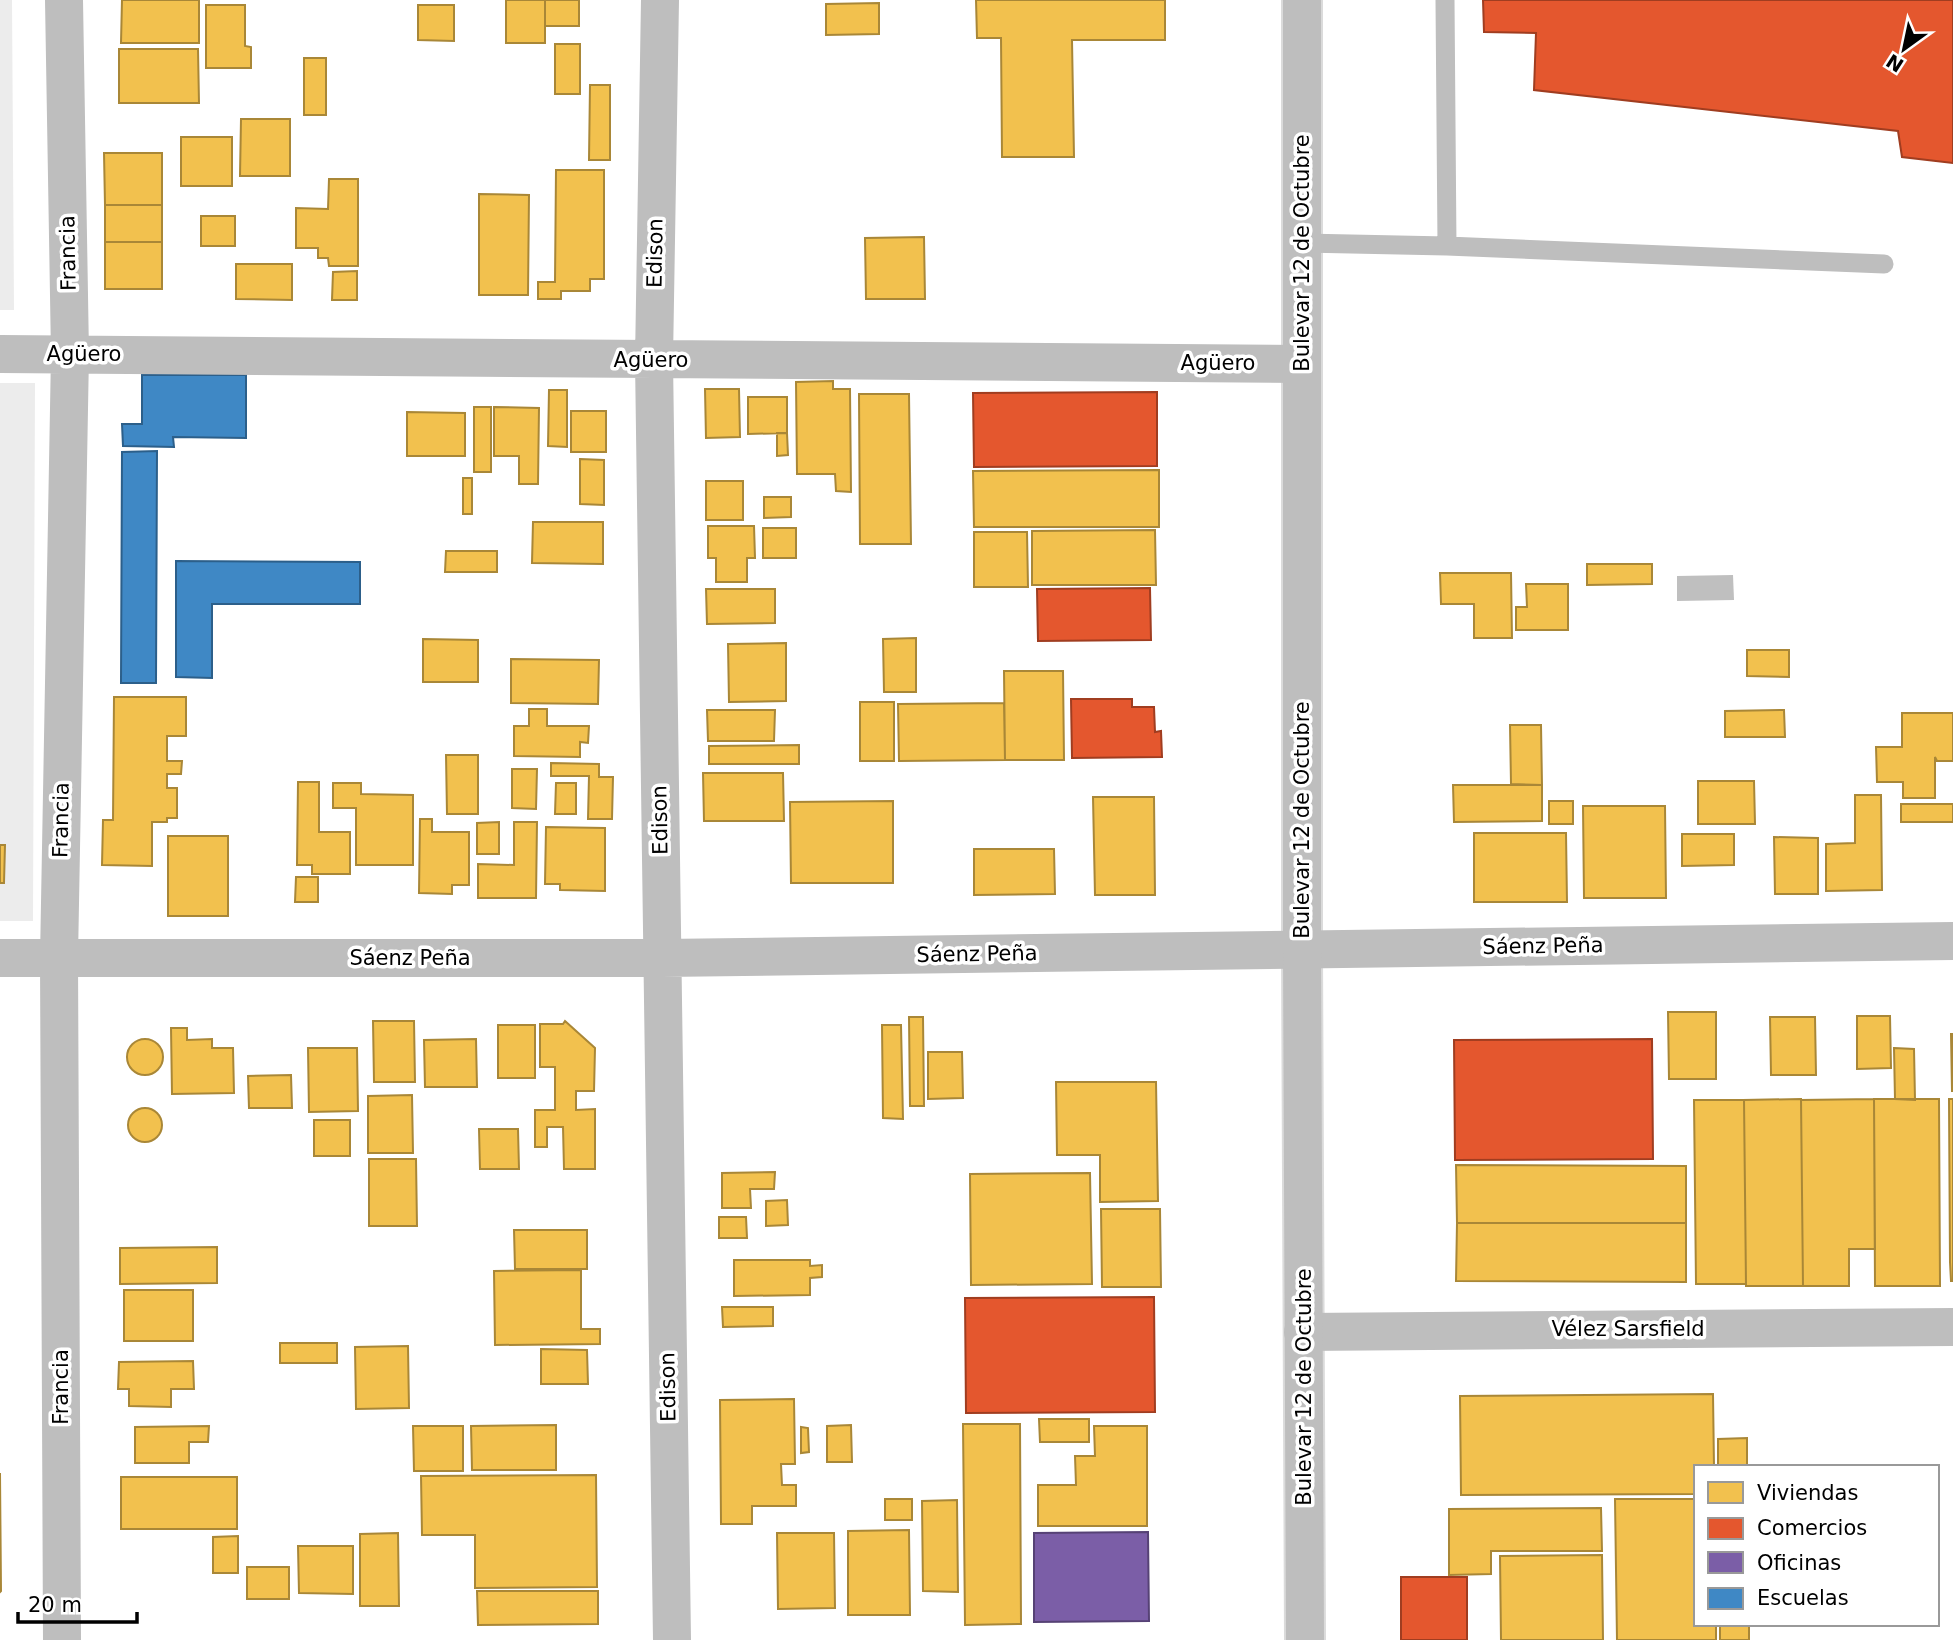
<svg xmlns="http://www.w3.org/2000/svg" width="1953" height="1640" viewBox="0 0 1953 1640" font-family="'DejaVu Sans',sans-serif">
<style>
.green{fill:#ececec}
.water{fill:#bfbfbf}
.homes{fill:#f2c14e;stroke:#a98737;stroke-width:2}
.shops{fill:#e4572e;stroke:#a03d20;stroke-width:2}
.offices{fill:#7b5ea7;stroke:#564275;stroke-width:2}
.schools{fill:#3f88c5;stroke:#2c5f8a;stroke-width:2}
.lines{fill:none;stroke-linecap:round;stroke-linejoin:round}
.trunk-casing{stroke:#dbdbdb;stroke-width:42}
.service{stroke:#bebebe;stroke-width:19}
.minor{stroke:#bebebe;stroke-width:38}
.trunk{stroke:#bebebe;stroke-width:38}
.labels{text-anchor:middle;stroke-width:7;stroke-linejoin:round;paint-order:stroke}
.street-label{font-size:21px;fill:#000;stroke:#fff}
</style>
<rect width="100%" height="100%" fill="#fff"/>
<path class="green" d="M0 0H12L14 310H0Z
M0 383H35L33 921H0Z"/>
<path class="water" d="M1733 575 1734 600 1677 601V576Z"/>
<path class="homes" d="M122 0H199V43H121Z
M506 0H545V43H506Z
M545 0H579V26H545Z
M976 0H1165V40H1072L1074 157H1002L1001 38H977Z
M879 3V34L826 35V4Z
M206 5H245V46L251 47V68H206Z
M418 5H454V41L418 40Z
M555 44H580V94H555Z
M119 49H198L199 103H119Z
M304 58H326V115H304Z
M590 85H610V160H589Z
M241 119H290V176H240Z
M181 137H232V186H181Z
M104 153H162V205H105Z
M556 170H604V279H590V291H561V299H538V282H555Z
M329 179H358V266H329L328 258H318V248H296V208L328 209Z
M479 194 529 195 528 295H479Z
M105 205H162V242H105Z
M201 216H235V246H201Z
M924 237 925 299H866L865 238Z
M105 242H162V289H105Z
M236 264H292V300L236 299Z
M357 271V300H332L333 272Z
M833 381V389H850L851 492 836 491 835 474H797L796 382Z
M705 389H739L740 437 706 438Z
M549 390H567V447L548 446Z
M859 394H909L911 544H860Z
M748 397H787V433L748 434Z
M474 407H491V472H474Z
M494 407 539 408 538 484H519V456H494Z
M571 411H606V452H571Z
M407 412 465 413V456H407Z
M777 433H787L788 455 777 456Z
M580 459 604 460V505L580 504Z
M1159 470V527H974L973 471Z
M463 478H472V514H463Z
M706 481H743V520H706Z
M764 497H791V517L764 518Z
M533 522H603V564L532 563Z
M708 526H754L755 558H747V582H716V558H708Z
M763 528H796V558H763Z
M1155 530 1156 585H1032V531Z
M974 532H1027L1028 587H974Z
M446 551H497V572H445Z
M1587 564H1652V584L1587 585Z
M1440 573H1511L1512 638H1474V604H1441Z
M1526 584H1568V630H1516V607H1527Z
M706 589H775V623L707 624Z
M916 638V692H884L883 639Z
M423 639 478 640V682H423Z
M786 643V701L729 702 728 644Z
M1747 650H1789V677L1747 676Z
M511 659 599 660 598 704 511 703Z
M1004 671H1063L1064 760H1005Z
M114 697H186V736H167V761H182L181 774H167V788H177V818H167V822H152V866L102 865 103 820H113Z
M860 702H894V761H860Z
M1004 703 1005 760 899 761 898 704Z
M529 709H547V726H589L588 743 580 742V757L514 756V726H529Z
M707 710H775L774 741H708Z
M1784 710 1785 737H1725V711Z
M1902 713H1953V761H1937L1935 757V798H1903V782H1877L1876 747H1902Z
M1510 725H1541L1542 785 1511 784Z
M799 745V764H709V746Z
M446 755H478V814H447Z
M551 763 599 764V777H613L612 819H588L589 776H551Z
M512 769H537L536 809 512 808Z
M703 773H783L784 821H704Z
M1698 781H1754L1755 824H1698Z
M298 782H319V832H350V874H312V865H297Z
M333 783H361V794L413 795V865H356V808H333Z
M556 783H576V814H555Z
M1453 785H1542V821L1454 822Z
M1855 795H1881L1882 890 1826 891V844L1855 843Z
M1093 797H1154L1155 895H1095Z
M893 801V883H791L790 802Z
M1549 801H1573V824H1549Z
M1901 804H1953V822H1901Z
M1583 806H1665L1666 898H1584Z
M420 819H432V832H469V885H452V894L419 893Z
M499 822V854H477V823Z
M514 822H537L536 898H478V864L514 865Z
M546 827 605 828V891L560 890V884H545Z
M1474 833H1566L1567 902H1474Z
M1682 834H1734V865L1682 866Z
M168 836H228V916H168Z
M1774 837 1818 838V894H1775Z
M0 845H5L4 883H0Z
M974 849H1054L1055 894 974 895Z
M296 877H318V902H295Z
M1668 1012H1716V1079H1669Z
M1857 1016H1890L1891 1068 1857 1069Z
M909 1017H923L924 1106H910Z
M1770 1017H1815L1816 1075H1771Z
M373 1021H414L415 1082H374Z
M565 1021 595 1048 594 1091H576V1110L595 1109V1169H564L563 1127H547V1147H535V1110H555V1067H540V1024H563Z
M498 1025H535V1078H498Z
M882 1025H901L903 1119 883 1118Z
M171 1028H187V1040L212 1039V1048H233L234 1093 172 1094Z
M1951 1034H1953V1091H1952Z
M476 1039 477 1087H425L424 1040Z
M127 1057a18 18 0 1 1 36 0a18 18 0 1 1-36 0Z
M308 1048H357L358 1111 309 1112Z
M1894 1048 1914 1049 1915 1100 1895 1099Z
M928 1052H962L963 1098 928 1099Z
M291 1075 292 1108H249L248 1076Z
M1056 1082H1156L1158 1201 1100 1202V1155H1057Z
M412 1095 413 1153H368V1096Z
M1801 1099 1803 1286H1746L1744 1100Z
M1874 1099H1939L1940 1286H1875Z
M1874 1099 1875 1249H1849V1286H1803L1801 1100Z
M1949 1099H1953V1281H1951L1950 1262Z
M1694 1100H1744L1746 1284H1696Z
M128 1125a17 17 0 1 1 34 0a17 17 0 1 1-34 0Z
M314 1120H350V1156H314Z
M479 1129H518L519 1169H480Z
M369 1159H416L417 1226H369Z
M1456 1165 1686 1166V1223H1457Z
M775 1172 774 1189H750L751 1208H722V1173Z
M1090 1173 1092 1284 971 1285 970 1174Z
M787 1200 788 1225 766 1226V1201Z
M1101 1209H1160L1161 1287H1102Z
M719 1217H746L747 1238H719Z
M1457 1223H1686V1282L1456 1281Z
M514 1230H587V1269H515Z
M217 1247V1283L120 1284V1248Z
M734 1260H810V1266L822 1265V1277L810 1278V1295L734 1296Z
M581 1270V1329H600V1344L495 1345 494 1271Z
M124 1290H193V1341H124Z
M722 1307H773V1326L723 1327Z
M280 1343H337V1363H280Z
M408 1346 409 1408 356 1409 355 1347Z
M541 1349 587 1350 588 1384H541Z
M193 1361 194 1389H171V1407L129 1406V1389H118L119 1362Z
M1713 1394 1714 1467H1696V1494L1461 1495 1460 1396Z
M794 1399 795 1464H781L782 1485H796V1506H752V1524H721L720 1400Z
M1039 1419H1089V1442H1040Z
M963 1424H1020L1021 1624 965 1625Z
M556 1425V1470H472L471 1426Z
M851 1425 852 1462H827V1426Z
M209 1426 208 1442H189V1463H135V1427Z
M413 1426H463V1471H414Z
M1094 1426H1147V1526H1038V1485H1076L1075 1456H1095Z
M801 1427 808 1428 809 1452 801 1453Z
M1747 1438V1467H1718V1439Z
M0 1473 1 1591 0 1592Z
M596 1475 597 1587 475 1588V1535H422L421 1476Z
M121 1477H237V1529H121Z
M885 1499H912V1520H885Z
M1615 1499H1696V1624H1716V1640H1617Z
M957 1500 958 1592 923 1591 922 1501Z
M1601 1508 1602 1551H1491V1574L1449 1575V1509Z
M909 1530 910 1615H848V1531Z
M398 1533 399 1606H360V1534Z
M777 1533H834L835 1608 778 1609Z
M238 1536V1573H213V1537Z
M298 1546H353V1594L299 1593Z
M1602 1555 1603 1640H1501L1500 1556Z
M247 1567H289V1599H247Z
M477 1591H598V1624L478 1625Z
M1720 1624H1749V1640H1720Z"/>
<path class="shops" d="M1483 0H1953V163L1902 157 1898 131 1534 90 1536 33 1484 32Z
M1157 392V466L974 467 973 393Z
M1150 588 1151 640 1038 641 1037 589Z
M1071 699H1132V707H1154L1155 732 1161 731 1162 757 1072 758Z
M1652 1039 1653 1159 1455 1160 1454 1040Z
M1154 1297 1155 1412 966 1413 965 1298Z
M1401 1577H1467V1640H1401Z"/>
<path class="offices" d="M1148 1532 1149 1621 1034 1622V1533Z"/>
<path class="schools" d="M142 375H246V438L173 437 174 447 123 446 122 424H142Z
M157 451 156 683H121L122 452Z
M176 561 360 562V604H212V678L176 677Z"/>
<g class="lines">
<defs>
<path id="trunk" d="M1302 0V950L1305 1640"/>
</defs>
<use href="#trunk" class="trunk-casing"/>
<path class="service" d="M1303 243 1447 246 1445 0
M1447 246 1884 264"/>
<path class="minor" d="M660 0 654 360 672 1640
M0 354 1302 364
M0 958H662L1953 941
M1303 1332 1953 1327
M62 1640 59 958 70 354 64 0"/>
<use href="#trunk" class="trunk"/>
</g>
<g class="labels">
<g class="street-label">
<text transform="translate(68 253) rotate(-91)" y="7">Francia</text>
<text transform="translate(655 253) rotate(-89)" y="7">Edison</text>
<text transform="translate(1302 253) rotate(-90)" y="7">Bulevar 12 de Octubre</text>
<text x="84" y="361">Agüero</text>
<text x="651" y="367">Agüero</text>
<text x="1218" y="370">Agüero</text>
<text transform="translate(61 820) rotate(-89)" y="7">Francia</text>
<text transform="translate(660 820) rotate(-91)" y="7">Edison</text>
<text transform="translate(1302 820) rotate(-90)" y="7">Bulevar 12 de Octubre</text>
<text transform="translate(1543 946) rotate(-1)" y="7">Sáenz Peña</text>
<text transform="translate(977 954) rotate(-1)" y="7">Sáenz Peña</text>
<text x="410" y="965">Sáenz Peña</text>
<text x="1628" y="1336">Vélez Sarsfield</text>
<text transform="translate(61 1387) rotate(-90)" y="7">Francia</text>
<text transform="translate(668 1387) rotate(-91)" y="7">Edison</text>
<text transform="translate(1304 1387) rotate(-90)" y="7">Bulevar 12 de Octubre</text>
</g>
</g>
<rect x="1694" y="1465" width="245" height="161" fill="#ffffff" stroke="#999999" stroke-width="2"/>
<rect x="1708" y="1482" width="35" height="21" fill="#f2c14e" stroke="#999999" stroke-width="2"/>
<text x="1757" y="1500" font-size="21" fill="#000000">Viviendas</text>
<rect x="1708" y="1518" width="35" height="21" fill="#e4572e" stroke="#999999" stroke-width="2"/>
<text x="1757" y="1535" font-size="21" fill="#000000">Comercios</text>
<rect x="1708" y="1552" width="35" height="21" fill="#7b5ea7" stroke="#999999" stroke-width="2"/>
<text x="1757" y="1570" font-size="21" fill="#000000">Oficinas</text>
<rect x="1708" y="1588" width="35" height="21" fill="#3f88c5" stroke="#999999" stroke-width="2"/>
<text x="1757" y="1605" font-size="21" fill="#000000">Escuelas</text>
<g transform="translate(1904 49) rotate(213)" stroke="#ffffff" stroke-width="5" paint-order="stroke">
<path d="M0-5L12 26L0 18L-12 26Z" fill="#000000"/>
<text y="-10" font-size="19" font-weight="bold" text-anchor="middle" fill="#000000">N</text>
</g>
<path d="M18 1612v10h119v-10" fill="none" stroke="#000000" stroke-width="3.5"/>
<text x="28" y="1612" font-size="21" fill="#000000" stroke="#ffffff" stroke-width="5" paint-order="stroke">20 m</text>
</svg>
